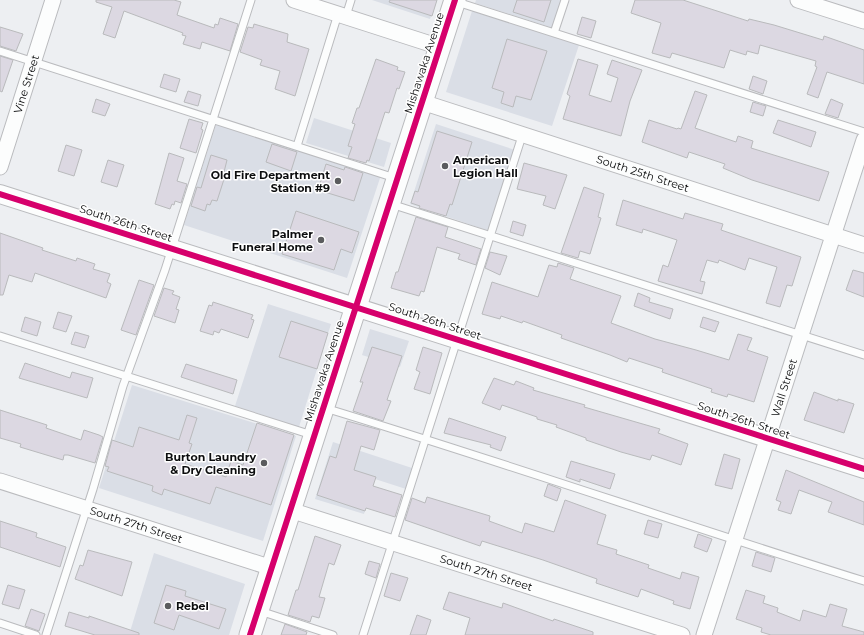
<svg xmlns="http://www.w3.org/2000/svg" width="864" height="635" viewBox="0 0 864 635" font-family="Montserrat,sans-serif">
<style>
.built{fill:#dadee6}
.building{fill:#dcd8e2;stroke:#b9babc}
.lines{fill:none;stroke-linecap:round;stroke-linejoin:round}
.service-casing{stroke:#babbbe;stroke-width:9}
.minor-casing{stroke:#babbbe;stroke-width:17}
.tertiary-casing{stroke:#babbbe;stroke-width:20}
.secondary-casing{stroke:#babbbe;stroke-width:23}
.service{stroke:#fcfdfd;stroke-width:7}
.minor{stroke:#fcfdfd;stroke-width:15}
.tertiary{stroke:#fcfdfd;stroke-width:18}
.secondary{stroke:#fcfdfd;stroke-width:21}
.cycleway-casing{stroke:#fff;stroke-width:8}
.cycleway{stroke:#d6006c;stroke-width:6}
.poi-dot{fill:#5b5c5e;stroke:#fff;stroke-width:1.5}
.labels{text-anchor:middle;stroke-width:3;stroke-linejoin:round;paint-order:stroke}
.street-label{font-size:11px;fill:#0c0d0e;stroke:#fff}
.poi-label{font-size:11px;font-weight:bold;fill:#0c0d0e;stroke:#fff;text-anchor:end}
</style>
<rect width="100%" height="100%" fill="#edeff2"/>
<path class="built" d="M372 0H437L430 19Z
M476 0H562L553 28 475 3Z
M472 11 579 45 552 126 446 92Z
M314 118 391 143 384 167 306 143Z
M217 121 381 175 347 278 184 225Z
M436 124 515 150 489 231 410 204Z
M268 304 331 324 299 427 235 406Z
M370 329 409 341 400 367 362 355Z
M132 385 296 436 263 541 99 488Z
M333 442 412 468 406 489 375 479 364 514 315 499Z
M154 553 245 584 229 635H129Z"/>
<path class="building" d="M96 0H174L181 2 177 15 214 28 215 24 218 25 220 18 238 24 230 51 202 42 200 49 183 44 186 36 182 35 183 33 124 11 115 38 103 34 112 7 96 2Z
M390 0H437L432 16 389 2Z
M517 0H551L544 22 513 12Z
M635 0H683L748 21 749 19 774 25 823 40 824 36 864 50V84L827 72 818 98 807 94 817 67 815 66 816 61 760 45 758 54 747 51 746 55 730 50 724 68 672 53 670 58 652 53 661 23 631 13Z
M582 17 596 21 591 38 577 34Z
M254 24 288 34 287 42 309 49 295 96 275 89 280 71 260 65 262 60 240 52 248 27 253 28Z
M0 27 23 34 16 51 0 46Z
M507 39 547 51 531 100 516 96 513 107 501 103 504 92 492 88Z
M0 56 13 60 2 92 0 91Z
M376 59 398 67 397 70 405 72 399 89 397 88 389 113 385 112 369 161 367 160 366 163 348 158 352 147 348 146 355 124 352 123 357 108H359Z
M578 59 598 65 589 95 611 102 618 78 607 74 612 60 642 70 630 101 621 136 563 119 570 96 567 94Z
M164 74 180 79 176 92 160 87Z
M753 76 767 81 763 94 749 89Z
M188 91 201 95 198 106 184 102Z
M695 91 707 95 695 128 736 142 738 136 753 141 751 148 829 172 819 201 752 180 723 168 725 164 689 152 687 158 642 142 649 120 677 129 678 128 681 129Z
M96 99 110 104 105 116 92 112Z
M831 99 843 104 838 118 825 114Z
M753 102 766 106 763 116 750 112Z
M189 119 203 123 201 129 203 130 196 153 180 148Z
M778 120 816 132 811 147 773 133Z
M437 131 472 142 452 205 450 204 446 216 419 208 420 206 411 203 415 191 418 192Z
M272 144 297 152 291 171 266 162Z
M66 145 82 150 74 176 58 171Z
M169 153 184 158 177 181 187 184 181 203 175 201 174 205 172 204 170 209 155 204Z
M211 155 227 160 224 172 226 173 217 201 212 200 210 205 207 204 205 211 191 206 197 187 201 188Z
M108 160 124 165 117 187 101 182Z
M524 163 567 175 555 209 543 205 546 196 517 189Z
M326 164 344 170 345 167 363 173 354 201 318 190Z
M584 187 604 194 598 217 601 218 590 254 580 251 578 258 561 253Z
M623 200 683 219 685 213 723 224 721 230 801 257 792 286 787 285 780 307 766 303 777 267 749 258 745 270 719 260 718 263 707 260 700 281 705 282 702 294 658 281 663 265 668 267 677 240 643 229 642 233 616 225Z
M296 211 359 232 352 253 341 249 334 270 282 254Z
M416 217 448 227 445 237 481 249 476 265 458 259 460 254 437 247 424 292 421 291 419 296 391 288 396 272H398Z
M513 221 526 225 523 236 510 232Z
M0 233 43 248 42 250 76 261 77 258 95 264 93 269 110 274 107 282 111 284 106 298 35 273 32 282 9 275 3 295H0Z
M490 252 507 256 500 275 485 268Z
M558 263 574 268 570 279 621 296 611 323 655 339 696 350 729 360 738 334 752 338 747 350 768 357 754 402 728 394 727 397 711 392 712 389 662 372 663 369 629 358 627 362 610 355 561 338 562 335 523 321 522 323 501 316 500 319 482 314 492 282 538 297 549 265 557 267Z
M853 270 864 273V297L846 290Z
M139 280 154 285 136 335 121 330Z
M164 288 174 291 172 294 180 297 176 309 179 310 175 323 154 316Z
M638 293 650 298 649 302 673 309 670 319 634 306Z
M213 302 253 315 251 319 254 320 248 338 221 329 219 333 214 331 213 335 200 331 209 305 212 306Z
M58 312 72 316 66 332 53 328Z
M25 317 41 322 37 336 21 331Z
M703 317 719 322 715 332 700 327Z
M291 321 328 333 317 369 279 357Z
M75 332 89 336 85 348 71 344Z
M372 347 402 356 387 400 391 401 383 421 353 411 363 382H360Z
M423 347 442 353 430 394 414 389 420 372 416 370Z
M25 363 70 378 72 372 93 378 87 398 19 378Z
M186 364 237 380 233 394 181 377Z
M494 378 514 385 516 381 534 388 533 390 585 405 584 407 660 429 658 433 688 444 681 465 652 455 650 460 621 452 586 440V438L556 427 557 425 537 419V417L502 405 500 410 482 403Z
M814 392 838 401V399L854 404 844 433 804 420Z
M0 410 47 425 46 428 81 440 84 430 99 435 103 437 95 463 68 455H64L63 460 20 447 21 444 0 438Z
M187 415 197 418 189 443 192 444 185 464 226 477 231 461 243 465 257 423 294 435 271 505 216 487 210 504 164 489 162 495 152 491 153 486 107 471 109 467 105 466 112 440 133 447 139 427 179 440Z
M449 418 506 437 501 451 490 447 491 445 444 433Z
M347 421 380 430 374 450 361 446 354 470 376 477 373 486 402 495 395 517 366 508 365 511 317 495 330 456 336 458Z
M724 454 740 459 732 489 715 485Z
M571 461 615 474 610 489 580 479V482L566 477Z
M786 470 864 502V525L828 512 832 502 799 490 791 514 778 510 781 502 776 500Z
M548 484 561 489 557 501 544 496Z
M427 497 490 516 489 521 522 533 525 523 554 532 565 500 606 515 597 544 617 550 616 554 649 565 648 568 680 579 682 572 699 577 690 609 673 604 674 601 641 589 638 597 596 583 597 579 543 560 482 541 480 546 405 520 412 498 425 503Z
M648 520 662 524 658 538 644 534Z
M0 521 37 533 36 537 66 547 60 567 0 547Z
M698 534 712 539 707 552 694 547Z
M315 536 341 545 334 565 329 563 319 597 325 598 319 618 312 616 310 622 288 615 296 590H298Z
M88 550 132 562 122 596 75 579 80 565 83 566Z
M756 552 775 558 771 572 752 566Z
M369 561 380 564 376 578 365 574Z
M391 573 408 578 400 601 384 596Z
M8 585 25 590 19 609 2 604Z
M166 585 186 591 185 596 226 609 219 629 179 615 174 630 154 623Z
M746 590 765 596 763 603 778 608 777 612 800 621 803 610 826 617 830 604 847 609 842 626 864 632V635H771L761 632 762 628 736 619Z
M449 592 502 608 503 603 553 621 554 619 593 632V635H465L470 618 443 609Z
M31 609 45 614 39 631 25 626Z
M69 612 89 618V616L139 633V635H95L65 626Z
M417 615 431 620 426 635H410Z
M285 624 307 632 306 635H281Z"/>
<g class="lines">
<defs>
<path id="service" d="M457 2 864 132
M346 16 351 0
M554 33 565 0
M0 51 395 178
M297 146 338 14
M391 204 864 355
M0 336 312 435
M325 408C506 463 684 525 864 581
M260 611 333 635
M0 623 36 635
M46 635 93 489 123 386 165 270 251 0
M363 635 522 136"/>
<g id="minor">
<path d="M294 0 440 47"/>
<path d="M798 0 864 21"/>
<path id="s1" d="M422 102 864 245"/>
<path id="s2" d="M0 167 53 0"/>
<path id="s3" d="M0 481 272 568"/>
<path id="s4" d="M290 510 682 635"/>
<path id="s5" d="M704 635 864 140"/>
</g>
<path id="tertiary" d="M0 194 864 469"/>
<path id="secondary" d="M250 635 455 0"/>
</defs>
<use href="#service" class="service-casing"/>
<use href="#minor" class="minor-casing"/>
<use href="#tertiary" class="tertiary-casing"/>
<use href="#secondary" class="secondary-casing"/>
<use href="#service" class="service"/>
<use href="#minor" class="minor"/>
<use href="#tertiary" class="tertiary"/>
<use href="#secondary" class="secondary"/>
<defs>
<path id="cycleway" d="M0 194 864 469
M250 635 455 0"/>
</defs>
<use href="#cycleway" class="cycleway-casing"/>
<use href="#cycleway" class="cycleway"/>
</g>
<g class="poi-dot">
<circle cx="445" cy="166" r="4"/>
<circle cx="338" cy="181" r="4"/>
<circle cx="321" cy="240" r="4"/>
<circle cx="264" cy="463" r="4"/>
<circle cx="168" cy="606" r="4"/>
</g>
<g class="labels">
<g class="street-label">
<text transform="translate(424 63) rotate(-72)" y="4">Mishawaka Avenue</text>
<text dy="4" stroke="none"><textPath href="#s2" startOffset="87">Vine Street</textPath></text>
<text dy="4" stroke="none"><textPath href="#s1" startOffset="232">South 25th Street</textPath></text>
<text transform="translate(126 223) rotate(18)" y="4">South 26th Street</text>
<text transform="translate(435 321) rotate(18)" y="4">South 26th Street</text>
<text transform="translate(324 371) rotate(-72)" y="4">Mishawaka Avenue</text>
<text dy="4" stroke="none"><textPath href="#s5" startOffset="260">Wall Street</textPath></text>
<text transform="translate(744 420) rotate(18)" y="4">South 26th Street</text>
<text dy="4" stroke="none"><textPath href="#s3" startOffset="143">South 27th Street</textPath></text>
<text dy="4" stroke="none"><textPath href="#s4" startOffset="206">South 27th Street</textPath></text>
</g>
<g class="poi-label">
<text x="453" y="164" text-anchor="start">American<tspan x="453" dy="13">Legion Hall</tspan></text>
<text x="330" y="179">Old Fire Department<tspan x="330" dy="13">Station #9</tspan></text>
<text x="313" y="238">Palmer<tspan x="313" dy="13">Funeral Home</tspan></text>
<text x="256" y="461">Burton Laundry<tspan x="256" dy="13">&amp; Dry Cleaning</tspan></text>
<text x="176" y="610" text-anchor="start">Rebel</text>
</g>
</g>
</svg>
